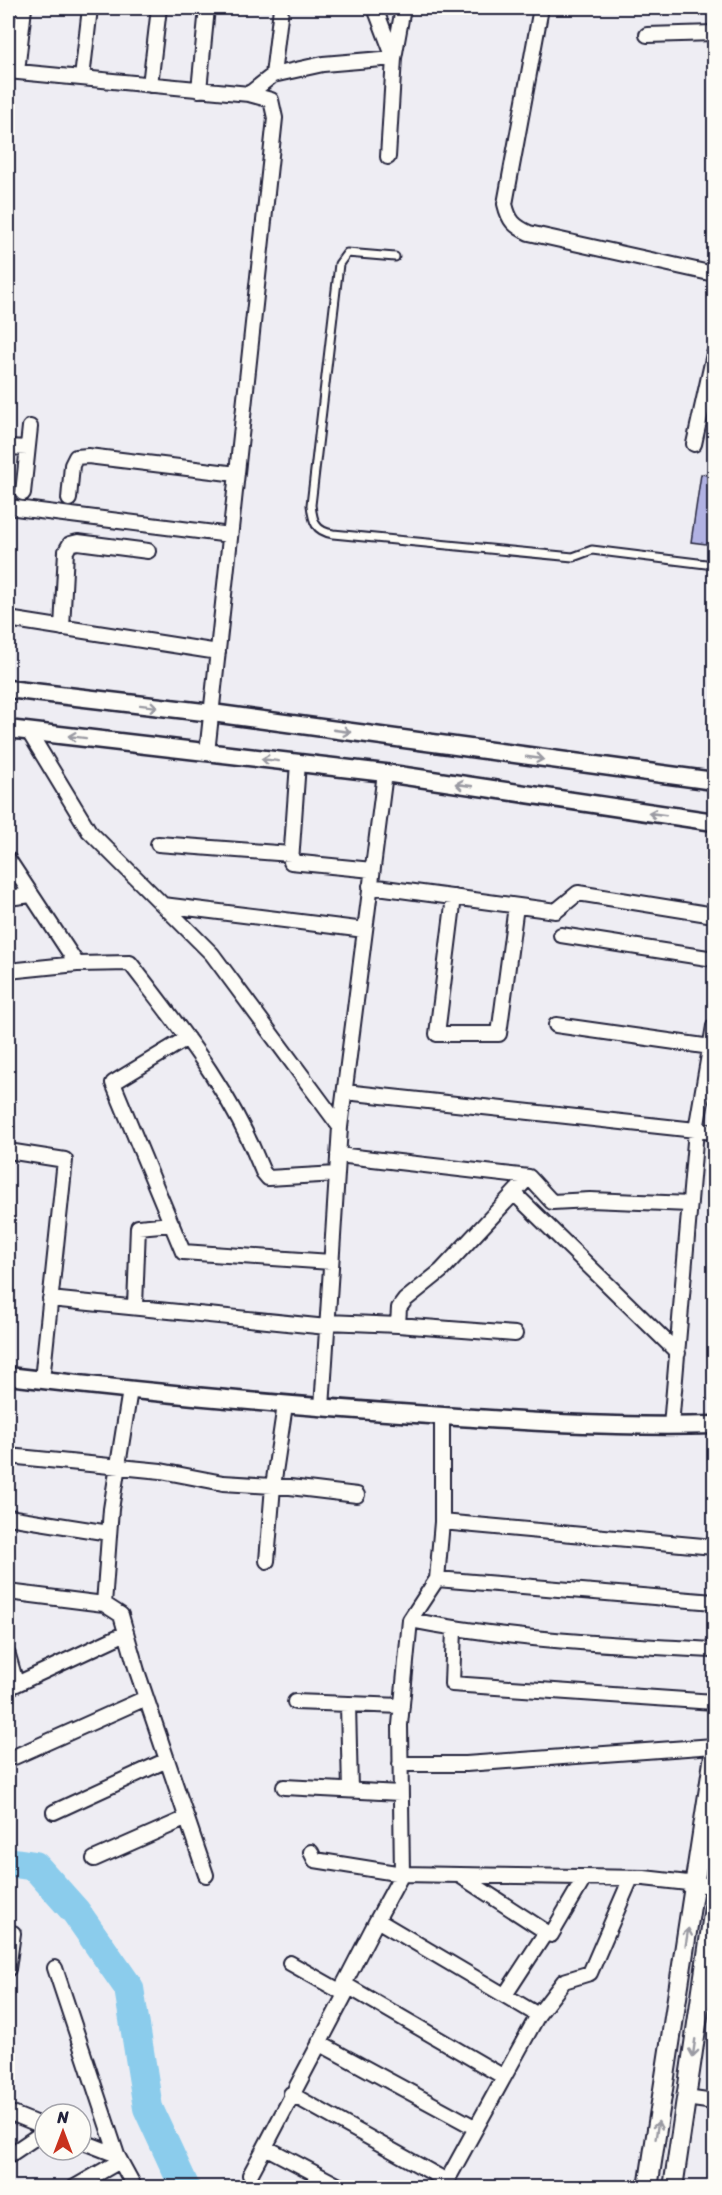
<svg xmlns="http://www.w3.org/2000/svg" width="722" height="2195" viewBox="0 0 722 2195" font-family="Sriracha,sans-serif">
<style>
.lines{fill:none;stroke-linecap:round;stroke-linejoin:round}
.river{stroke:#8bccec;stroke-width:30}
.building{fill:#b1b2e3;stroke:#22223b;stroke-width:1.5}
.service-casing{stroke:#22223b;stroke-width:11}
.minor-casing{stroke:#22223b;stroke-width:18}
.tertiary-casing{stroke:#22223b;stroke-width:21}
.secondary-casing{stroke:#22223b;stroke-width:22}
.service{stroke:#fdfcf7;stroke-width:7}
.minor{stroke:#fdfcf7;stroke-width:14}
.tertiary{stroke:#fdfcf7;stroke-width:16}
.secondary{stroke:#fdfcf7;stroke-width:18}
.oneway{stroke:#9a9aa2}
</style>
<rect width="100%" height="100%" fill="#eeedf3"/>
<filter id="ink" filterUnits="userSpaceOnUse"><feTurbulence type="fractalNoise" baseFrequency=".0167" numOctaves="2"/><feDisplacementMap in="SourceGraphic" scale="12" xChannelSelector="R" yChannelSelector="G"/><feConvolveMatrix kernelMatrix="1 2 1 2 8 2 1 2 1" color-interpolation-filters="sRGB"/></filter>
<g filter="url(#ink)">
<g class="lines">
<path class="river" d="M8 1862 35 1866 76 1912 129 1988 148 2108 185 2188"/>
</g>
<path class="building" d="M701 474 714 476V545L691 542Z"/>
<g class="lines">
<defs>
<path id="service" d="M395 257 347 253 339 264 311 505C313 522 315 531 333 534L573 557 592 550 714 565"/>
<path id="minor" d="M281 8 273 75 323 64 394 58 375 8
M541 8 505 204C509 221 514 226 529 233L714 274
M647 35 714 33
M8 71 249 94 271 100 275 118 207 753
M17 72 24 8
M82 78 90 8
M150 85 159 8
M199 90 207 8
M249 94 273 75
M388 157 394 58 403 8
M694 444 714 354
M8 447 27 448
M23 493 30 427
M69 499 72 465 76 457 88 456 237 474
M8 507 230 535
M8 619 218 652
M62 628 66 551 70 544 78 542 148 551
M29 732 89 831 212 954 340 1127 322 1408
M298 763 291 862 372 870
M158 844 291 854
M8 859 77 964 130 963C183 1032 230 1089 263 1172L268 1178 337 1174
M370 886 556 911 578 893 714 915
M454 897 437 1034H499L516 906
M8 898 31 895
M163 905 365 930
M561 935 714 959
M8 971 77 964
M556 1025 711 1047
M187 1038 113 1083 183 1252 331 1262
M345 1092 714 1132
M340 1127 385 773
M8 1151 65 1160 42 1380
M338 1155 529 1177 552 1202 590 1200 690 1204
M514 1193 678 1353
M50 1299 327 1327
M135 1306 138 1227 172 1224
M328 1322 398 1325 399 1308 405 1300 441 1271 529 1177
M398 1325 515 1334
M442 1416V1522L714 1547
M671 1426 696 1130 714 1026
M8 1456 161 1471 223 1483 290 1487 357 1495
M8 1517 109 1533
M442 1522 437 1579 714 1602
M267 1561 273 1486 285 1405
M437 1579 410 1620 400 1725 402 1874 644 1878 714 1886
M8 1592 104 1604 111 1509 130 1390
M104 1604 121 1615 137 1671 206 1875
M410 1620C510 1640 613 1645 714 1650
M454 1629 452 1684 714 1702
M8 1655 16 1683
M8 1688 126 1633
M295 1702 402 1706
M348 1704 350 1790
M14 1757 146 1698
M400 1764H466L714 1746
M284 1787 400 1793
M54 1812 167 1760
M311 1852 315 1860 402 1874 377 1920 538 2015 564 1981 590 1973 631 1878
M94 1859 187 1818
M459 1875 551 1935 585 1877
M377 1920 344 1984 504 2077
M290 1963 345 1994
M55 1968 117 2155
M8 1969 13 1933
M505 1995 546 1932
M319 2043 476 2128
M291 2094 447 2181
M686 2098 714 2102
M8 2112 45 2127
M81 2141 117 2155 135 2188
M265 2147 349 1987
M8 2156 45 2131
M250 2175 265 2147 343 2188
M73 2188 120 2161
M443 2188 538 2015"/>
<path id="tertiary" d="M8 689 212 713 714 781
M8 729 385 773 714 822
M8 1376C143 1392 279 1405 415 1414 514 1421 615 1428 714 1425"/>
<path id="secondary" d="M648 2188 714 1755
M673 2188 714 1907"/>
</defs>
<use href="#service" class="service-casing"/>
<use href="#minor" class="minor-casing"/>
<use href="#tertiary" class="tertiary-casing"/>
<use href="#secondary" class="secondary-casing"/>
<use href="#service" class="service"/>
<use href="#minor" class="minor"/>
<use href="#tertiary" class="tertiary"/>
<use href="#secondary" class="secondary"/>
</g>
<defs><path id="oneway-shaft" d="M-6 0H5M1.5-3L5.5 0L1.5 3" fill="none" stroke-width="1.6" stroke-linecap="round" stroke-linejoin="round" transform="scale(1.5)"/></defs>
<g class="oneway">
<use href="#oneway-shaft" transform="translate(149 706) rotate(7)"/>
<use href="#oneway-shaft" transform="translate(342 731) rotate(8)"/>
<use href="#oneway-shaft" transform="translate(77 737) rotate(-173)"/>
<use href="#oneway-shaft" transform="translate(535 758) rotate(8)"/>
<use href="#oneway-shaft" transform="translate(270 760) rotate(-173)"/>
<use href="#oneway-shaft" transform="translate(464 785) rotate(-172)"/>
<use href="#oneway-shaft" transform="translate(657 814) rotate(-172)"/>
<use href="#oneway-shaft" transform="translate(687 1937) rotate(-81)"/>
<use href="#oneway-shaft" transform="translate(694 2048) rotate(98)"/>
<use href="#oneway-shaft" transform="translate(657 2130) rotate(-81)"/>
</g>
</g>
<rect width="722" height="2195" fill="none" stroke="#fdfcf7" stroke-width="30"/>
<rect x="15" y="15" width="692" height="2165" fill="none" stroke="#22223b" stroke-width="2" filter="url(#ink)"/>
<g transform="translate(63 2132)"><circle r="28" fill="#fdfcf7" stroke="#a5a5ac" stroke-width="1.5"/>
<path d="M0-4.5L10 22L0 15L-10 22Z" fill="#c8321e"/>
<text y="-9" font-size="16" font-weight="bold" text-anchor="middle" fill="#22223b">N</text>
</g>
</svg>
